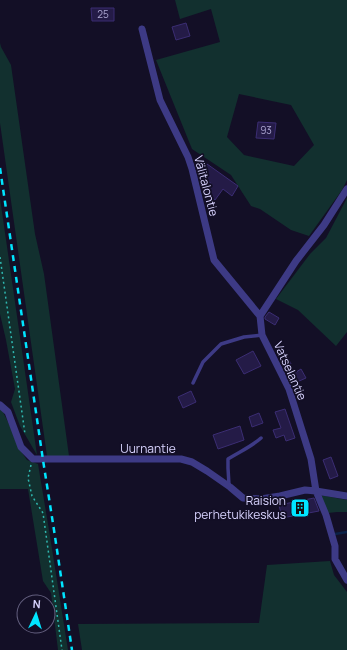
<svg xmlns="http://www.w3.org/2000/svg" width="347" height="650" viewBox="0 0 347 650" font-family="Manrope,sans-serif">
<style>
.green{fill:#12302f;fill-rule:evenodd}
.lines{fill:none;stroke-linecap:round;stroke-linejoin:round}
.stream{stroke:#0c2248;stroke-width:2.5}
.building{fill:#241b47;stroke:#3b2d73}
.path{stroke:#2fb8b0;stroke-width:1.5;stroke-dasharray:2 3;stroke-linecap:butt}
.lane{stroke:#3d3a85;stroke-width:3.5}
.street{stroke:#3d3a85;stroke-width:7}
.rail{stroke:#00e5ff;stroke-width:2.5;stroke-dasharray:6 5;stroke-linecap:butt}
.labels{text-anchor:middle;stroke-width:3.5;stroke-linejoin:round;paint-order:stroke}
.number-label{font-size:10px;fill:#aca6d1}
.street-label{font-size:12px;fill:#d9d4ff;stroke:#130f26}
.poi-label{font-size:12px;fill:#d9d4ff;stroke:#130f26;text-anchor:end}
</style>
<rect width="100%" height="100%" fill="#130f26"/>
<path class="green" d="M175 0H347V180L342 190 309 236 291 230 260 209 251 206 231 175 192 149 156 60 220 42 211 9 180 19ZM239 94 291 105 314 145 294 166 244 155 227 137Z
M0 43 1 47 11 65 35 234 44 274 69 456H47L0 123Z
M0 198 37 455 20 426 11 402 15 389 6 340 0 314Z
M347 198V332L336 346 298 310 276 299 310 254 326 238Z
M0 409 2 410 10 426 18 447 27 460 38 464 49 530 68 650H58L51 593 43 581 28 489H0Z
M320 495 347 500V512H337L328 513Z
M330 561 334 575 347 592V650H82L78 624 259 623 267 565Z"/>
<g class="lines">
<path class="stream" d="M335 534 347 532"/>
</g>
<path class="building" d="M91 8H114V21H92Z
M186 23 190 36 176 40 172 27Z
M258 122 276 123 274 139 256 138Z
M207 164 238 186 232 196 223 189 215 200 205 193 212 184 199 175Z
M269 312 279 318 275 325 265 319V317Z
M253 351 261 366 244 374 236 360Z
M285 352 291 364 284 367 278 355Z
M301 369 306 378 297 382 293 374Z
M191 391 196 402 183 408 178 397Z
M285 409 295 438 286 441 284 435 276 438 273 430 281 428 275 412Z
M259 413 263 423 252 427 249 417Z
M240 426 244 440 218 449 213 435Z
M331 457 338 476 330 479 323 460Z
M314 498 319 511 282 518 279 505Z"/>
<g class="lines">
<path class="path" d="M0 257 25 434
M31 465 28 478 32 496 43 513 62 650"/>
<path class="lane" d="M193 383 203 362 221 344 244 337 262 335
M229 485 228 468V459C239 452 251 447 261 438"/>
<path class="street" d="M142 29 160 100 188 157 192 169 214 260 260 316
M347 189 324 225 296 261 260 316 262 335 289 389 311 459 316 491 326 515 335 546V559L347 580
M0 405 8 412 21 447 33 459H181L192 462 207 471 230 487 243 498 261 499 280 496 305 490 316 491 347 496"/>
<path class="rail" d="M0 168 43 460 54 530 72 650"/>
</g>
<defs>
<symbol id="building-square" viewBox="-11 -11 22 22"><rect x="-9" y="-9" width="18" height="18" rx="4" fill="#00e5ff" stroke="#130f26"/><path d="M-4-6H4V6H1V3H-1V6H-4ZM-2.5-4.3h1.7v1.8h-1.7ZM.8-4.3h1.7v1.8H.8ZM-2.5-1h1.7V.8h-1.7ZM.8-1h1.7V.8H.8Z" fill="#111"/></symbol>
</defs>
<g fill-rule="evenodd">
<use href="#building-square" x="289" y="497" width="22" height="22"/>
</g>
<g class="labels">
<g class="number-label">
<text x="103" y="18">25</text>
<text x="266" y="134">93</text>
</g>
<g class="street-label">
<text transform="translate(206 186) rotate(75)" y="4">Välitalontie</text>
<text transform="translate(290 371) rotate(66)" y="4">Vatselantie</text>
<text x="148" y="453">Uurnantie</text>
</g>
<g class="poi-label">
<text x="286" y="505">Raision<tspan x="286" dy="14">perhetukikeskus</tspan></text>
</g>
</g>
<g transform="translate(36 614) rotate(4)"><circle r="19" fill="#130f26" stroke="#625e7d"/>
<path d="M0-3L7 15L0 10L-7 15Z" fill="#00e5ff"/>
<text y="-6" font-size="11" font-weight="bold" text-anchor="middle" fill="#d9d4ff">N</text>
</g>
</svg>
